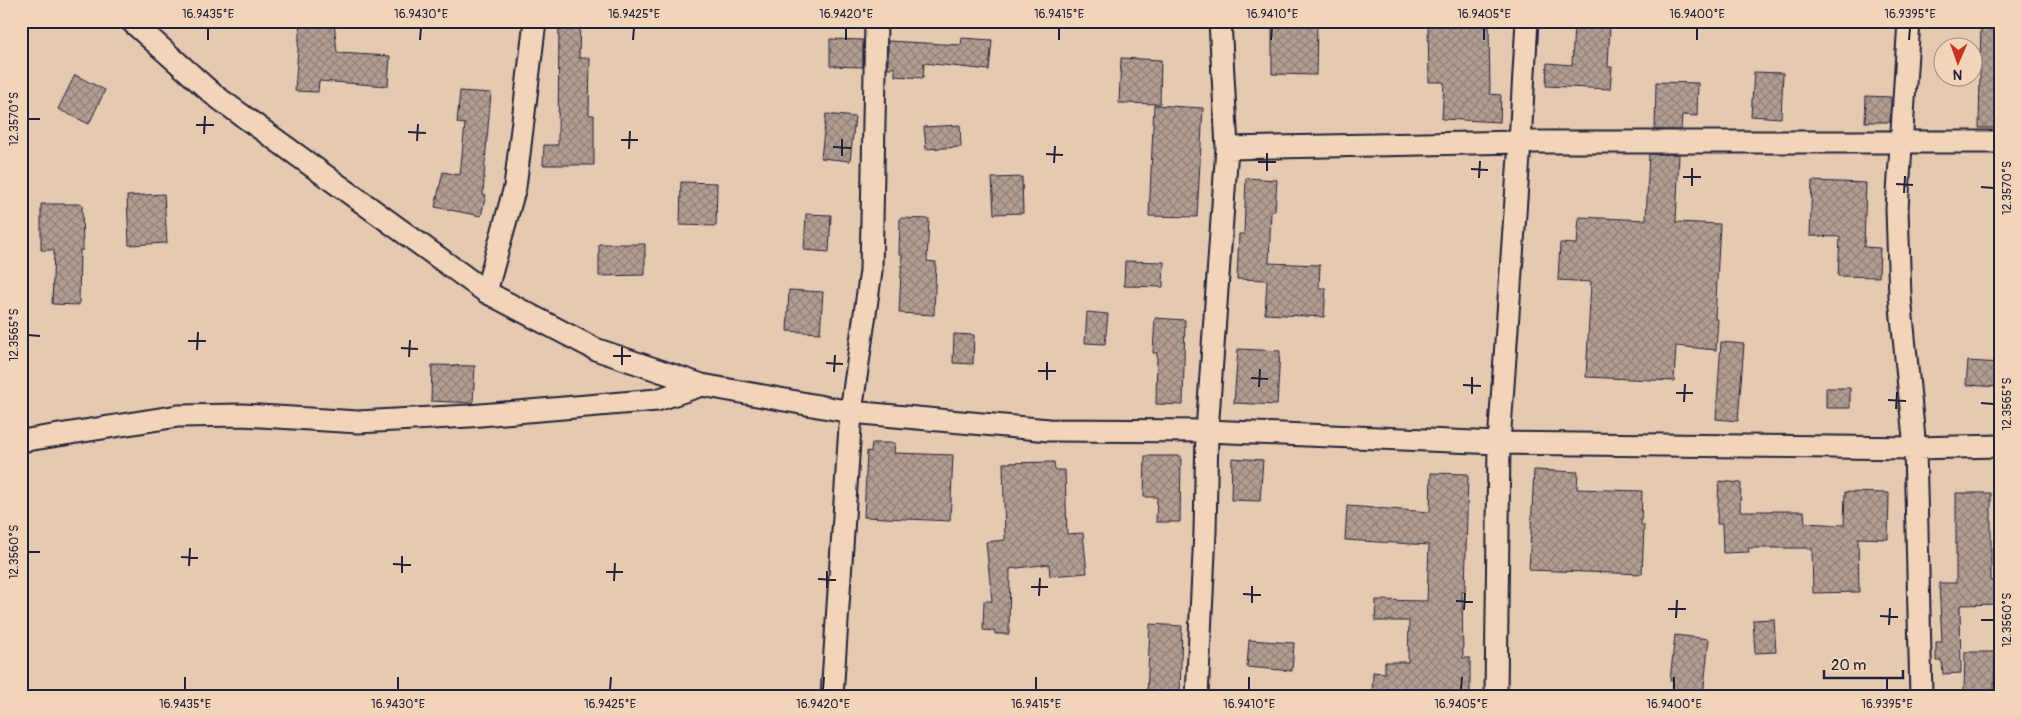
<svg xmlns="http://www.w3.org/2000/svg" width="2021" height="717" viewBox="0 0 2021 717" font-family="Pangolin,sans-serif">
<style>
.building{fill:url(#building-cross-hatch);stroke:#22223b}
.lines{fill:none;stroke-linecap:round;stroke-linejoin:round}
.minor-casing{stroke:#22223b;stroke-width:25}
.minor{stroke:#f2d4b8;stroke-width:21}
.ticks{fill:none;stroke:#22223b;stroke-width:2}
.neatline{fill:none;stroke:#22223b;stroke-width:2}
.ticks-label{font-size:12px;text-anchor:middle;fill:#22223b}
</style>
<defs>
<pattern id="building-cross-hatch" width="8" height="8" patternUnits="userSpaceOnUse" patternTransform="scale(1.25)"><rect width="8" height="8" fill="#b29d91"/><path d="M0 0l8 8M0 8l8-8" fill="none" stroke="#908078"/></pattern>
</defs>
<rect width="100%" height="100%" fill="#e5c9b0"/>
<filter id="ink" filterUnits="userSpaceOnUse"><feTurbulence type="fractalNoise" baseFrequency=".02" numOctaves="2"/><feDisplacementMap in="SourceGraphic" scale="10" xChannelSelector="R" yChannelSelector="G"/><feConvolveMatrix kernelMatrix="1 2 1 2 8 2 1 2 1" color-interpolation-filters="sRGB"/></filter>
<g filter="url(#ink)">
<path class="building" d="M300 21H334L337 53 390 56 388 86 319 81 318 92 295 91Z
M559 21H580L579 58H590L589 115H594V165H543L544 145H558Z
M1272 21H1317L1316 75 1272 74Z
M1981 21H2000V128H1979Z
M1489 22 1490 94 1501 95 1500 122 1442 119 1444 82H1429L1428 23Z
M1574 24 1610 25 1608 67H1612L1610 89 1546 86 1547 63 1572 65Z
M962 38 992 40 989 70 924 63 923 78 895 76V68H888V41L961 45Z
M830 39 863 40V67L830 66Z
M1121 58 1161 60 1160 104 1119 103Z
M1754 72 1783 73 1781 118 1751 116Z
M75 75 105 90 89 124 58 109Z
M1656 82 1698 83 1697 116 1682 115 1681 130H1655Z
M460 91 491 93 485 162 483 195H486L481 216 435 207 443 172 460 175 465 124 457 123Z
M1866 96 1891 97 1890 122H1865Z
M1154 105 1203 108 1197 217 1149 216Z
M826 114 855 117 850 161 821 158Z
M960 125 961 147 926 149 924 127Z
M1649 154H1679L1676 222 1720 224 1715 319H1718L1716 350 1676 346 1674 381 1586 377 1591 282 1558 280 1560 243 1577 244 1579 217 1646 220Z
M1022 177 1023 213 994 214 992 178Z
M1246 178 1277 180 1275 211H1271L1269 263 1320 265 1319 288H1326L1324 317 1265 314 1267 280 1237 279 1239 234H1244Z
M1812 181 1866 183 1864 247 1880 248 1879 277 1838 276 1840 237 1810 236Z
M681 182 717 183 716 226 680 225Z
M164 194 167 243 129 245 127 196Z
M41 204H82L83 250H80L79 305 52 304 54 250H41Z
M806 214 831 215 829 252 804 250Z
M900 218 929 219 927 261 936 262 934 315 899 313 902 254H899Z
M599 244H645V275L599 276Z
M1125 261 1164 262 1163 287 1124 286Z
M789 290 823 292 820 333 787 331Z
M1087 312 1108 314 1105 344 1085 343Z
M1155 318 1185 320 1183 405 1156 404 1157 353H1153Z
M954 334 974 335 973 364 953 363Z
M1721 342 1744 344 1738 421 1716 419Z
M1238 349 1280 351 1277 405 1234 403Z
M1968 361 2000 363V387L1966 385Z
M432 365 475 366 473 403 431 401Z
M1826 388H1850V408H1826Z
M872 443H895L894 453 953 455 950 521 864 517 867 451 871 452Z
M1145 456H1181L1180 522H1156L1157 497H1144Z
M1232 458 1263 460 1260 501 1231 500Z
M1054 462 1055 470H1065L1067 534 1083 533 1087 573 1050 576 1049 564 1010 569 1009 634H995V631L983 630 984 601H992L986 542 1005 540 1003 463Z
M1534 470 1578 472 1577 489 1642 491 1641 525H1644L1642 574 1529 570Z
M1431 473 1468 474 1465 592H1462L1463 658H1470V696H1372L1373 672 1385 673V662H1408L1409 621H1375L1376 600 1427 601 1429 545 1345 540 1347 506 1430 512Z
M1719 481 1741 483 1740 511H1804L1805 523 1844 525 1845 492 1889 493 1888 539 1858 538 1859 592 1813 593 1812 548H1748L1749 552 1723 553 1722 524H1717Z
M1956 493H1991V581H2000V604L1960 605 1961 673 1943 674 1942 661H1936V642H1942L1939 583H1956Z
M1774 619 1776 652 1755 653 1753 620Z
M1150 624 1182 626 1180 696H1147Z
M1675 635 1709 639 1703 696H1672L1673 681H1670Z
M1249 640 1294 643 1292 671 1247 667Z
M1965 652H1995L1994 694 1964 693Z"/>
<g class="lines">
<defs>
<path id="minor" d="M131 21 214 95 486 292 595 349 702 385 851 412 1049 430 1207 431 1499 443 1915 448 2000 446
M1909 21 1897 209 1900 297 1915 448 1921 696
M1227 148 1520 142H2000
M486 292 515 187 535 21
M21 441 178 416 243 415 358 422 469 416 657 400 702 385
M832 696 851 412 871 271 876 21
M1197 696 1205 532 1207 431 1227 148 1220 21
M1496 696 1499 443 1520 142 1527 21"/>
</defs>
<use href="#minor" class="minor-casing"/>
<use href="#minor" class="minor"/>
</g>
</g>
<path class="ticks" d="M208 40V28M420 40 421 28M633 40 634 28M846 40V28M1059 40V28M1271 40 1272 28M1484 40V28M1697 40V28M1909 40 1910 28M28 119H40M196 125H214M408 132 426 133M204 134 205 116M621 140H638M417 141 418 124M833 147 851 148M629 149 630 131M1046 154 1063 155M842 156V139M1258 162H1276M1054 163 1055 146M1471 169 1488 170M1267 171V153M1683 177H1701M1479 178 1480 161M1896 184 1913 185M1692 186V168M1981 187 1994 188M1904 193 1905 176M28 335 40 336M188 341H206M401 348 418 349M197 350 198 332M613 356H631M409 357 410 340M826 363 843 364M622 365V347M1038 371H1056M834 372 835 355M1251 378 1268 379M1047 380V362M1463 385 1481 386M1259 387 1260 369M1676 393H1693M1472 394V377M1888 400 1906 401M1684 402 1685 384M1981 403 1994 404M1896 409 1897 392M28 552H40M181 557 198 558M393 564 411 565M189 566 190 548M606 572H623M402 573V556M818 579 836 580M614 581 615 563M1031 587H1048M827 588V571M1243 594 1261 595M1039 596 1040 578M1456 601 1473 602M1252 603V586M1668 609H1686M1464 610 1465 593M1880 616 1898 617M1676 618 1677 600M1981 620H1994M1889 625 1890 608M185 690V677M398 690V677M610 690 611 677M823 690 824 677M1036 690V677M1249 690V677M1461 690 1462 677M1674 690V677M1887 690V677"/>
<rect width="2021" height="717" fill="none" stroke="#f2d4b8" stroke-width="55"/>
<g transform="translate(1958 62) rotate(182)"><circle r="24" fill="#f2d4b8" stroke="#9f8d86"/>
<path d="M0-4L9 19L0 12L-9 19Z" fill="#c8321e"/>
<text y="-8" font-size="14" font-weight="bold" text-anchor="middle" fill="#22223b">N</text>
</g>
<path d="M1824 670v8h79v-8" fill="none" stroke="#22223b" stroke-width="2.5"/>
<text x="1831" y="670" font-size="15" fill="#22223b" stroke="#f2d4b8" stroke-width="4" paint-order="stroke">20 m</text>
<rect x="28" y="28" width="1966" height="662" class="neatline"/>
<g class="ticks-label">
<text x="208" y="18">16.9435°E</text>
<text x="421" y="18">16.9430°E</text>
<text x="634" y="18">16.9425°E</text>
<text x="846" y="18">16.9420°E</text>
<text x="1059" y="18">16.9415°E</text>
<text x="1272" y="18">16.9410°E</text>
<text x="1484" y="18">16.9405°E</text>
<text x="1697" y="18">16.9400°E</text>
<text x="1910" y="18">16.9395°E</text>
<text transform="translate(14 119) rotate(-90)" y="4">12.3570°S</text>
<text transform="translate(2007 188) rotate(-90)" y="4">12.3570°S</text>
<text transform="translate(14 335) rotate(-90)" y="4">12.3565°S</text>
<text transform="translate(2007 404) rotate(-90)" y="4">12.3565°S</text>
<text transform="translate(14 552) rotate(-90)" y="4">12.3560°S</text>
<text transform="translate(2007 620) rotate(-90)" y="4">12.3560°S</text>
<text x="185" y="708">16.9435°E</text>
<text x="398" y="708">16.9430°E</text>
<text x="610" y="708">16.9425°E</text>
<text x="823" y="708">16.9420°E</text>
<text x="1036" y="708">16.9415°E</text>
<text x="1249" y="708">16.9410°E</text>
<text x="1461" y="708">16.9405°E</text>
<text x="1674" y="708">16.9400°E</text>
<text x="1887" y="708">16.9395°E</text>
</g>
</svg>
